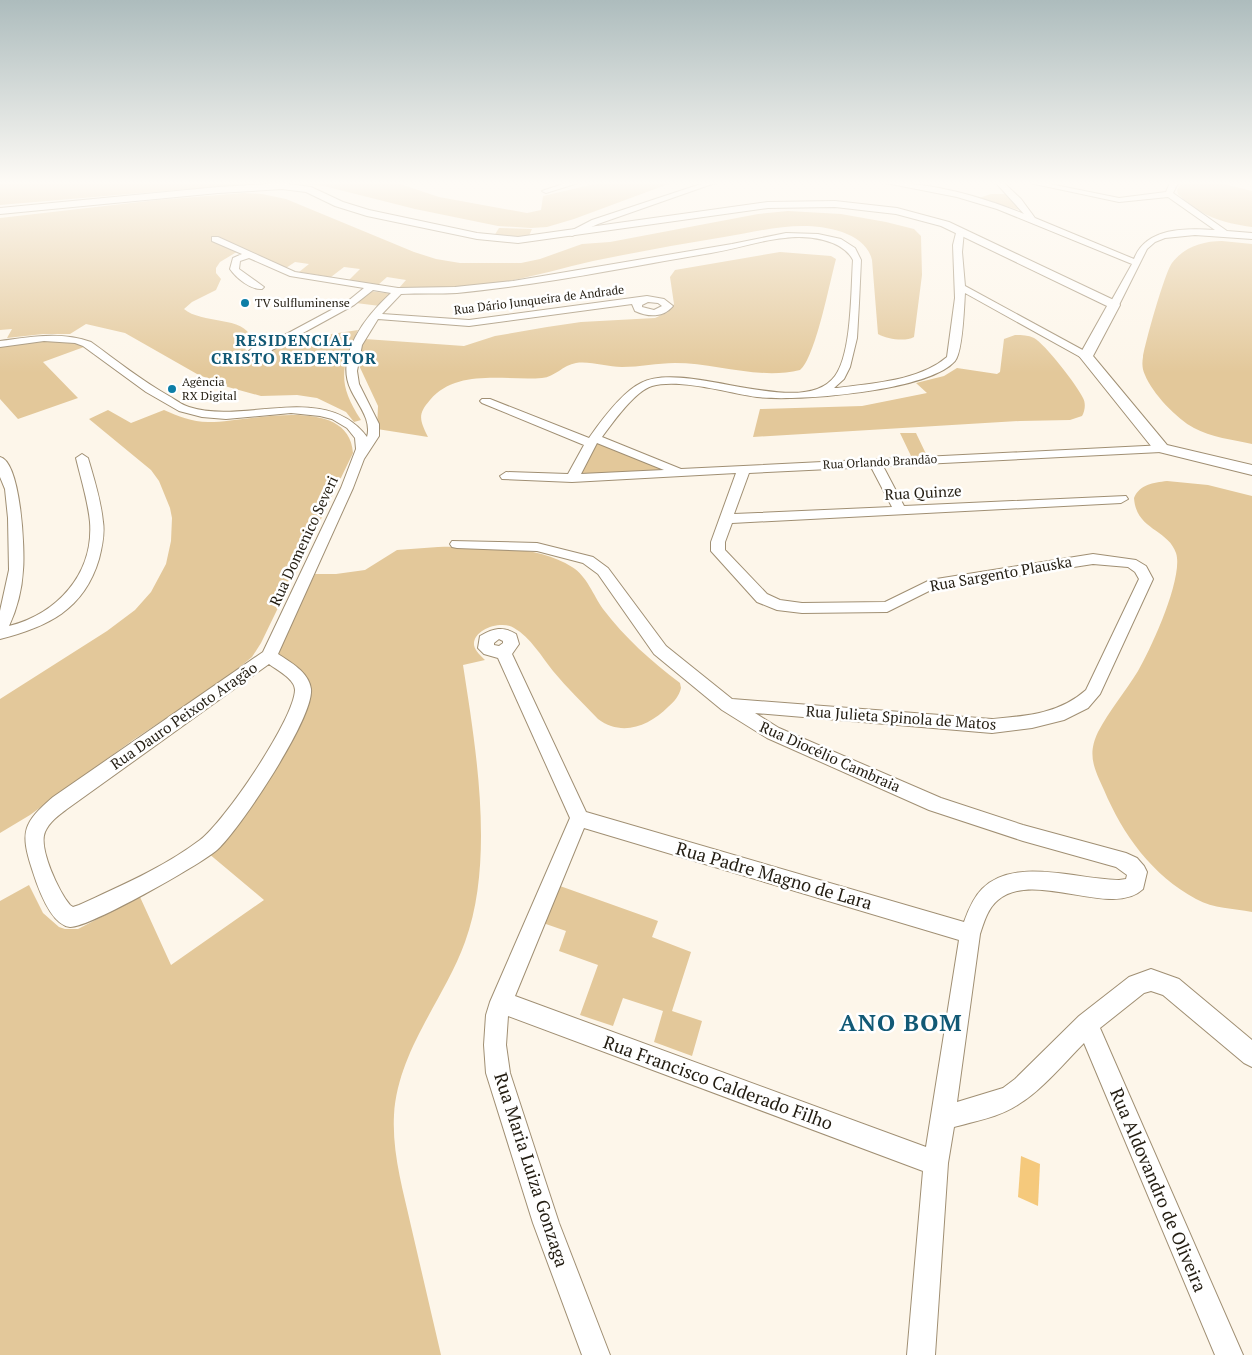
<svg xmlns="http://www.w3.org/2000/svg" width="1252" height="1355" viewBox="0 0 1252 1355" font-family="'PT Serif',serif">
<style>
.green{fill:#e3c89a}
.water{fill:#f5c97c}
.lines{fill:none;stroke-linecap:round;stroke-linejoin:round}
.minor-casing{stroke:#a08f73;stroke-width:2}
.tertiary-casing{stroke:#a08f73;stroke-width:2}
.minor{fill:#fff;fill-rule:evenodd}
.tertiary{fill:#fff;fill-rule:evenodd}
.poi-dot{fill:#0d7ea6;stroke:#fff;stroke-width:2}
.labels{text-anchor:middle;stroke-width:5;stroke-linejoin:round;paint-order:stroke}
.far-street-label{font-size:12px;fill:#231d12;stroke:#fff}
.far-poi-label{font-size:12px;fill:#231d12;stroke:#fff;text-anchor:start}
.street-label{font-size:15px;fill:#231d12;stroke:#fff}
.far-district-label{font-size:16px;font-weight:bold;letter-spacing:1px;fill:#125975;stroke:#fff}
.near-street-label{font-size:18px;fill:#231d12;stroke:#fff}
.near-district-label{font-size:24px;font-weight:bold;letter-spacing:1px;fill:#125975;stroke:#fff}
</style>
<rect width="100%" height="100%" fill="#fdf6ea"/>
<path class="green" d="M0 183H258L0 205Z
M291 183H397L439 197 527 213 541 210 543 196 599 183H671L574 219 547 227 531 228 498 226 415 209 324 186Z
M1182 183H1220L1252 191V227C1222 223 1200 216 1178 194L1177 190Z
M243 193 262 194 286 199 414 252 436 259 460 263H521L540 259 582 244 610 242 758 214 788 211 841 214 886 222 914 229 921 236 922 275 914 337C905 342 887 339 878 334L872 260C866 233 827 226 803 226 776 226 750 233 724 237 680 244 637 252 593 261 565 267 537 276 508 281 472 287 436 289 399 288L406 280 387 277 378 285 349 280 360 269 344 267 331 277 299 272 309 264 295 262 286 268 245 250 235 253 220 262 216 268V273L221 279 216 290 192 302 184 309C201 324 245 316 251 338L245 349 253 355H261L286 341 358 330C341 367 337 384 361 420L354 422 346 412 317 398 297 395 261 396 228 387 197 374 125 333 86 324 70 334H43L7 338 12 329 0 330V218L157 200Z
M991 194H1006L1019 210 979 198Z
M499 228 532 229 528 238 494 236Z
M1222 241 1252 244V444C1234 440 1210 437 1194 428 1177 419 1152 393 1145 375 1142 369 1142 363 1143 357 1145 343 1165 272 1172 263 1184 247 1203 241 1222 241Z
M780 252 831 256 836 259C830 281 815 359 800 370 759 380 716 363 675 363 657 363 640 367 622 367 607 367 591 361 576 363 563 365 555 377 542 378 506 381 457 368 430 400 417 415 420 420 428 437L377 429 378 406 356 359 365 339 464 346 495 336 547 327 581 322 655 318 668 312 674 304 670 277 675 270Z
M370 291 393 294 380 306 356 303Z
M1015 335C1021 335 1028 335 1034 338 1045 344 1077 385 1083 398 1086 403 1085 411 1082 416L1070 420 1020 421 753 437 760 409 862 406 927 393 916 383 944 376 957 368 997 374 1000 372 1004 339Z
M55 341 75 343 84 347 43 362 78 398 18 419 0 399V345Z
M108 410 131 423 164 410C178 416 192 422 208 422 244 423 349 392 353 453L261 643 252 657 225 679 133 740 30 815 0 833V699L107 631 135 610 151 592 166 564 171 541 172 518 170 508 159 481 151 470 89 419Z
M900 433H916L927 456H911Z
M596 441 670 471 577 476Z
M1167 481 1208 485 1252 496V912C1233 908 1214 909 1196 899 1152 875 1123 835 1104 790 1094 768 1087 755 1098 732 1109 711 1125 692 1138 671 1151 649 1184 577 1176 553 1168 529 1136 530 1134 498 1140 484 1153 483 1167 481Z
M438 547C478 547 537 544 572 567 587 576 593 595 603 609 625 638 651 661 680 683L681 688C679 696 674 702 668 707 649 726 622 737 598 719 583 703 567 688 553 671 542 657 530 637 514 628 503 620 473 628 474 645 475 651 481 656 485 660L463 665C476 749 495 860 465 942 444 1000 398 1050 394 1115 392 1153 403 1190 411 1226 421 1269 431 1312 441 1355H0V901L29 885 43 913 59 927 65 929H78L140 897 171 965 264 900 208 853 306 698 275 655 315 574H336L365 570 397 550Z
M560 886 658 921 652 937 691 952 672 1011 702 1021 692 1056 654 1042 663 1011 623 998 613 1026 580 1015 598 965 559 951 566 931 543 923Z"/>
<path class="water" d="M1021 1156 1040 1164 1038 1206 1018 1197Z"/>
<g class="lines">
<defs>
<path id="minor" d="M566 183H578L546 193 542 191Z
M704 183H715L598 224 572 236 565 234 592 220Z
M886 183C931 182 983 197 1024 214L996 183H1004L1021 199 1035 218 1134 259C1146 227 1186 228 1215 230L1168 197 1119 202 1030 183H1045L1119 198 1166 192 1170 183H1178L1173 193 1227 231 1252 233V239L1195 235 1165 238 1155 242 1147 249 1119 305 1114 308 1109 305 1132 264 997 209 957 197Z
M957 229 964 231 962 252 965 286 1090 354 1091 356 1090 358H1082L965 293C964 307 963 351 955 361 929 391 797 402 757 397 729 393 679 378 652 386 635 391 613 422 602 437L681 469 1165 445 1167 448 1165 451 1161 452 883 466 904 506 1126 496 1128 499 1121 503 732 523 725 542V550L767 594 780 600 802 603 885 602 930 580 1093 554 1136 560 1146 566 1153 579 1100 694 1088 708 1064 720 1032 728 992 733 755 713 779 728 941 798 1023 825 1126 853 1137 858 1144 866 1147 872 1143 889C1112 919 1034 869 998 900 988 908 984 922 980 934L957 1102 1003 1088 1015 1079 1079 1016 1129 977 1151 969 1179 979 1252 1040V1067L1244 1063 1163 995 1151 991 1144 993 1100 1028 1243 1355H1215L1084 1043C1064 1063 1042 1090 1019 1104 1000 1117 975 1121 954 1127L948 1163 935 1355H907L923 1171 508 1016 506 1045 510 1073 559 1223 610 1355H582L533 1223 486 1073 484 1045 486 1015 490 1002 570 818 498 658 484 654 478 648 480 636C494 628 503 626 516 634L519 644 512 654 586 812 964 922C968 911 973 898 982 889 1014 856 1080 880 1119 880L1126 879 1127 875 1116 867 1023 841 929 810 767 738 722 710 654 654 598 574 583 563 537 551 457 548 452 547 450 544 452 541 537 543 593 557 608 568 666 646 732 699 992 719C1026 716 1059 714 1086 690L1139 579 1135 572 1128 567 1093 564 933 589 887 612 802 613 777 610 757 602 711 551V542L736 473 572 482 502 479 500 476 506 472 568 474 584 445 482 403 480 401 482 399H490L589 438C601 421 622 392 641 383 686 359 802 421 835 376 852 353 851 289 853 260 842 239 807 235 785 238 761 240 736 249 711 253 627 267 542 285 457 293 438 294 419 293 401 294L382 314 469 320 647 296 664 299 673 306C663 318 648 317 635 311L632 304 469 326 378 319 362 345 357 371 359 384 379 424V436L364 459 353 488 278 654C290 662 309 672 311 689 314 718 240 829 217 850 200 865 88 928 70 927 50 925 37 885 32 869 20 832 23 823 53 797L263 652 341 488 356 449 355 438 347 428 332 419 320 416 291 413 226 419 202 417 179 411 146 392 83 346 75 343 44 341 0 347V341C31 337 60 331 91 342 116 360 142 381 169 396 176 400 182 405 189 407 245 425 325 381 367 437 372 420 358 405 351 390 334 355 367 315 391 293L373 290 354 305 272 350 270 354 253 355 249 351 256 345H266L348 301 364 288 290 276 249 258 240 261 239 269 264 287 262 289C251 290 236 278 230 269L233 258 242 254 212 241V237H218L295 272 398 288 455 287 513 281 732 244 786 233 818 234 841 239 855 248 861 260 859 303 857 338 850 367 844 379 834 388H837C873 383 919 381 947 357L955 298 953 245ZM648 302 658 303 662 306 654 310 642 307V305ZM597 443 664 470 581 474ZM871 467 892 507 734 514 749 473ZM499 639 503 641V643L499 646 494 645V643ZM269 664C277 670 295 679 295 690 294 720 224 822 200 840 163 868 120 886 79 905L73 907 70 905C59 892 38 848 45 832 49 822 59 815 67 809ZM584 828 959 940 926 1147 515 996Z
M82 454 88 458C94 479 101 500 103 522 105 534 102 547 99 559 84 610 47 627 0 639V611L9 570 8 518 5 489 0 477V457C21 462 25 551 23 570 22 589 17 609 9 626 57 614 94 574 90 522 88 501 81 479 76 458Z"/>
<path id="tertiary" d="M282 183 311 187 343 202 369 210 477 233 518 237 768 202 835 201 897 208 949 222 1118 302 1120 305 1093 356 1167 445 1252 465V475L1155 451 1079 356 1107 306 941 226 896 214 835 207 768 208 518 243 477 239 367 216 335 206 306 192 282 189 218 193 0 214V208L218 187Z"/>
</defs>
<use href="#minor" class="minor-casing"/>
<use href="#tertiary" class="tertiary-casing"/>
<use href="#minor" class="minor"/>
<use href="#tertiary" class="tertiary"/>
</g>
<linearGradient id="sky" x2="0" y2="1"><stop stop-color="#adbcbd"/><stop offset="0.49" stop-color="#fefbf6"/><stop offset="1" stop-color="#fefbf6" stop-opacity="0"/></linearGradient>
<rect width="1252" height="373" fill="url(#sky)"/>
<g class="poi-dot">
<circle cx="245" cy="303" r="5"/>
<circle cx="172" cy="389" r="5"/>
</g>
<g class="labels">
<g class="far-street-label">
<text transform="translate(539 300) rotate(-7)" y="4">Rua Dário Junqueira de Andrade</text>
<text transform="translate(880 462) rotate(-3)" y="4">Rua Orlando Brandão</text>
</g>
<g class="far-poi-label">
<text x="255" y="307">TV Sulfluminense</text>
<text x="182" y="386">Agência<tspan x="182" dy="14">RX Digital</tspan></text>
</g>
<g class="street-label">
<text transform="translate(923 493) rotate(-3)" y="5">Rua Quinze</text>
<text transform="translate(304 541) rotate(-65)" y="5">Rua Domenico Severi</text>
<text transform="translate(1001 574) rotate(-10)" y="5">Rua Sargento Plauska</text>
<text transform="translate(184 716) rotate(-35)" y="5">Rua Dauro Peixoto Aragão</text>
<text transform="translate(901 718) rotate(4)" y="5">Rua Julieta Spinola de Matos</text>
<text transform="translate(830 757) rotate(24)" y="5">Rua Diocélio Cambraia</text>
</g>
<g class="far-district-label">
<text x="294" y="346">RESIDENCIAL<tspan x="294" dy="18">CRISTO REDENTOR</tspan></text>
</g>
<g class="near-street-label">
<text transform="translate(774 876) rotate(16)" y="6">Rua Padre Magno de Lara</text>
<text transform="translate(718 1083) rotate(20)" y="6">Rua Francisco Calderado Filho</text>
<text transform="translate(531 1170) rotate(72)" y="6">Rua Maria Luiza Gonzaga</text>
<text transform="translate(1158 1190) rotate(67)" y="6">Rua Aldovandro de Oliveira</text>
</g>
<g class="near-district-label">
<text x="901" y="1031">ANO BOM</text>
</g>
</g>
</svg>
